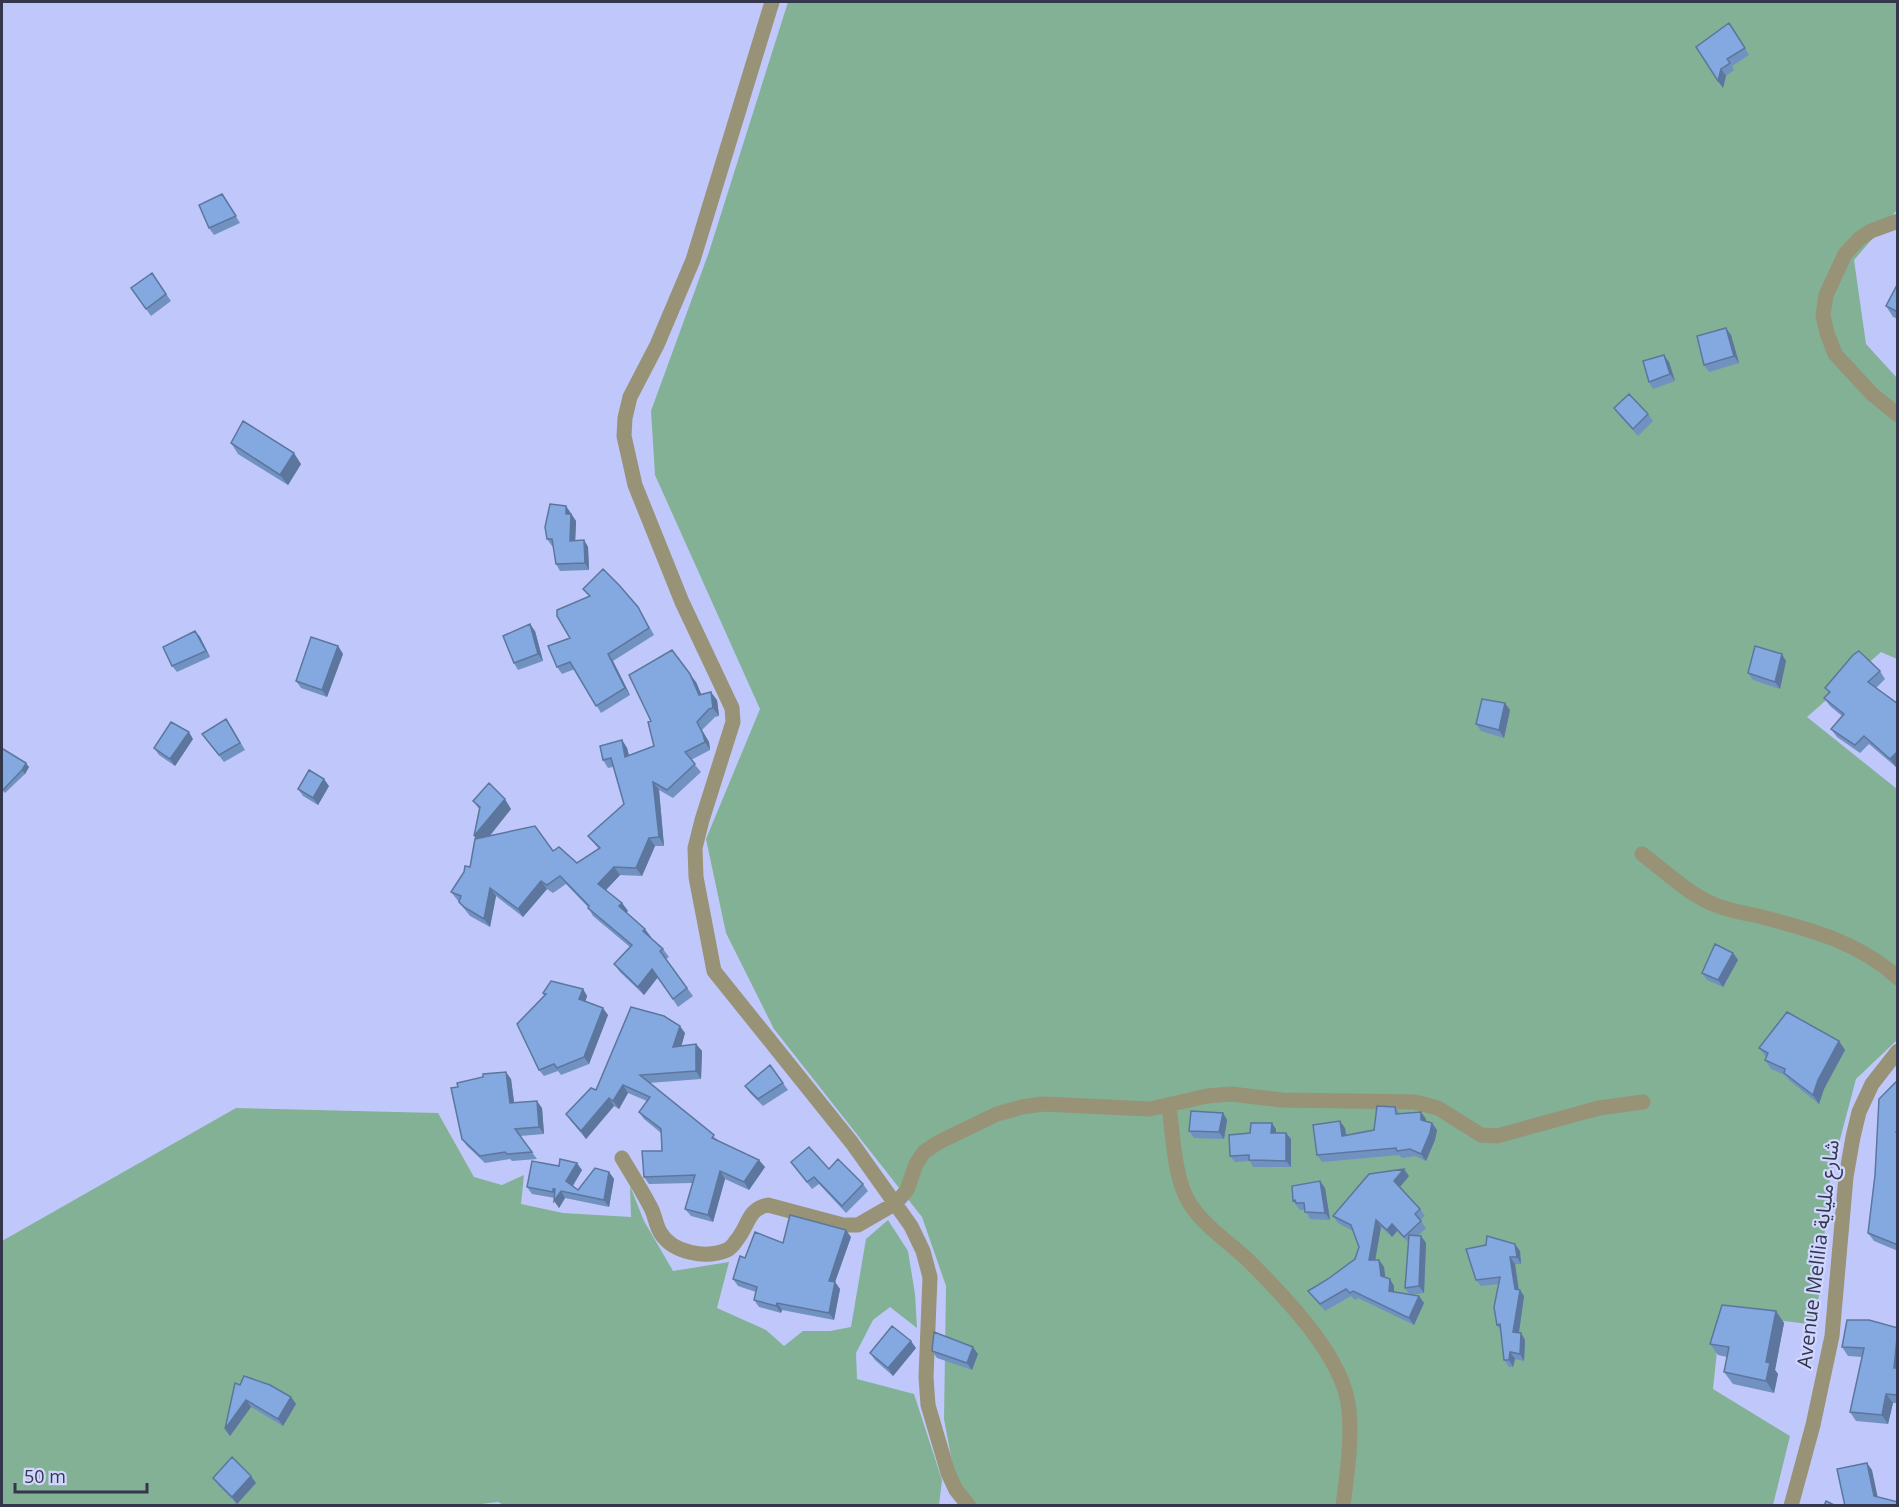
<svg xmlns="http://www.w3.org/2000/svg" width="1899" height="1507" viewBox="0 0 1899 1507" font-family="'Open Sans','Noto Sans Arabic',sans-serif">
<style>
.green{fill:#82b195}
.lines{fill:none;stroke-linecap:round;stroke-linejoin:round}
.minor{stroke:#989276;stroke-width:15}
.wall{fill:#7191c1;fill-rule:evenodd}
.shaded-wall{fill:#5c769d}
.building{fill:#83a9e0;stroke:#5c769d;stroke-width:1.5}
.labels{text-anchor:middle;stroke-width:4.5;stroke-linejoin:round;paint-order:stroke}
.street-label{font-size:20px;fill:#34374b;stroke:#cfd6ff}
</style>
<rect width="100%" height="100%" fill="#c0c8fb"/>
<path class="green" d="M788 2H1897V210L1854 260 1866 344 1897 378V659L1881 652 1807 717 1897 789V1040L1856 1079 1830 1177 1816 1325 1721 1313 1713 1389 1790 1436 1773 1505H960L944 1419 946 1286 922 1217 774 1029 726 933 706 839 760 709 655 475 651 411 709 252Z
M236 1108 438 1113 474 1177 502 1185 524 1175 521 1204 563 1213 631 1217 630 1186 644 1221 673 1271 729 1262 717 1308 766 1330 784 1346 803 1331H830L851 1327 866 1239 888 1220 908 1251 915 1294 917 1328 890 1307 873 1320 856 1353 857 1379 914 1394 942 1480 939 1505 506 1506 498 1502 465 1506 2 1505V1241Z"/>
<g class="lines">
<path class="minor" d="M772 2 693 260 657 345 630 397 625 418 624 436 635 485 682 602 732 708 733 722 702 820 695 848 696 877 714 971 852 1143 911 1226 923 1251 930 1277 926 1377 928 1405 948 1473 956 1490 969 1506
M1898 221 1871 231 1859 239 1845 254 1826 295 1823 315 1827 333 1835 354 1872 394 1898 415
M1642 854C1665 871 1687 893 1713 904 1728 911 1746 913 1762 917 1811 930 1859 942 1898 978
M1169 1106C1173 1135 1174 1179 1190 1204 1205 1227 1229 1242 1249 1261 1284 1296 1345 1358 1349 1410 1352 1442 1347 1474 1343 1506
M622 1158C632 1175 643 1192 652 1210 655 1217 656 1225 660 1232 672 1253 706 1259 727 1250 731 1248 734 1244 736 1241 749 1226 747 1209 768 1205L843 1225H858L896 1203 907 1190 916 1164 924 1152 939 1142 997 1114 1022 1107 1043 1104 1150 1109 1207 1096 1231 1094 1282 1100 1415 1102 1438 1108 1481 1135 1497 1136 1599 1108 1643 1102
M1791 1506 1813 1425 1832 1336 1846 1177 1853 1137 1859 1112 1872 1084 1898 1051"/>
</g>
<path class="wall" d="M1729 23 1749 55 1732 66 1734 70 1726 76 1723 88 1696 47Z
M222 194 240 223 214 235 209 228Z
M152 273 171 301 151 316 131 288Z
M1898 283V319L1893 317 1886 306Z
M1726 328 1731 335 1739 363 1709 372 1704 365Z
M1669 362 1675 381 1653 389 1649 382Z
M1614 408 1648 414 1653 421 1638 436 1619 415Z
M231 443 301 464 288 485 238 454Z
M566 506 576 521 575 541 584 540 588 547 589 570 560 571 556 564 553 546H552L547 539Z
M583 589 638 607 654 635 613 661 630 695 601 713 575 669 562 674 557 667 589 596Z
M195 631 200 637 210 657 177 672 172 666Z
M535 631 543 661 518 670 514 663Z
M338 646 343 654 327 697 301 688 296 681Z
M1786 661 1780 689 1753 680 1748 673Z
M1880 671 1885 679 1876 688 1898 704V765L1896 767 1869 744 1860 753 1837 737 1831 729 1842 716 1830 706 1824 698 1829 693 1825 688Z
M696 682 701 694 717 700 719 716 715 717 702 730 709 742 710 750 691 760 701 772 673 798 659 790 664 846H655L642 876 620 875 606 890 622 903 628 911 626 912 650 938 663 949 669 957 666 959 693 996 678 1007 658 977 644 995 620 972 614 964 630 947 593 916 588 907 566 884 553 893 547 889 523 917 496 896 490 927 470 916 451 892 470 867 476 838 474 836 479 809 473 801 511 809 490 836 553 851 577 863 599 849 588 836 624 804 613 767 608 768 603 760 622 740 627 748 629 755 654 746 651 721Z
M1510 710 1504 738 1481 731 1476 724Z
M231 726 245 750 224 762 202 734Z
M193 739 175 766 159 755 154 748Z
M2 751 29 767 25 774 5 793 2 790Z
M329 786 318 805 303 796 298 789Z
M1733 953 1738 960 1723 987 1707 980 1702 973Z
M583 989 587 996 585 1002 608 1015 589 1064 561 1075 558 1071 544 1076 539 1070 544 996 543 993Z
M685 1033 681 1046 696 1044 702 1051 701 1079 649 1083 719 1141 765 1167 749 1190 725 1179 713 1222 691 1216 685 1209 693 1183 649 1184 644 1177 662 1151 661 1133 644 1119 639 1112 647 1101 628 1093 619 1109 614 1106 586 1139 571 1121 566 1114 596 1090Z
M1839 1041 1845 1050 1824 1089 1819 1104 1790 1081 1785 1075 1771 1069 1765 1060 1766 1057 1759 1048Z
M770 1065 788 1090 763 1106 750 1093 745 1086Z
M511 1079 514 1102 542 1108 544 1134 520 1136 537 1159 512 1161 510 1159 485 1163 467 1146 462 1139 458 1087Z
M1898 1083V1251L1874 1241 1868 1233Z
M1395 1107 1400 1114 1426 1119V1121L1432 1123 1437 1130 1435 1140 1426 1161 1415 1156 1402 1158 1399 1155 1322 1162 1317 1155 1345 1128 1346 1135 1374 1130Z
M1223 1113 1227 1120 1224 1139 1194 1138 1189 1131Z
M1276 1129V1133H1286L1291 1139V1167H1253L1250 1161 1235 1162 1230 1156 1250 1133Z
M791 1162 829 1169 863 1184 868 1191 846 1213 819 1184 812 1189Z
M559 1166 582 1170 573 1186 578 1190 609 1172 614 1179 609 1207 565 1198 559 1208 555 1198 532 1194 527 1187Z
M1409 1176 1400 1187 1420 1209 1425 1216 1420 1220 1426 1228 1418 1236H1421L1426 1243 1424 1293 1410 1295 1419 1296 1424 1303 1414 1325 1358 1298 1355 1300 1351 1296 1325 1311 1308 1291 1328 1279 1355 1259 1359 1247 1353 1231 1338 1223 1333 1216ZM1381 1227 1392 1237 1397 1231 1409 1243 1405 1288 1409 1294 1394 1292V1286L1385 1278 1384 1267 1379 1260H1375Z
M1320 1181 1325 1188 1330 1220 1310 1219 1305 1210H1300L1293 1201Z
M851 1237 835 1282 840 1289 834 1320 782 1310 781 1313 759 1307 754 1300 756 1292 738 1286 733 1279 745 1258 783 1243Z
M1520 1251 1521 1264H1515L1519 1289 1524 1296 1519 1333H1521L1525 1340 1524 1361 1515 1359 1513 1367H1509L1504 1360 1501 1331 1497 1325 1499 1284 1481 1286 1476 1280Z
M1776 1311 1784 1323 1775 1370 1778 1374 1774 1393 1733 1384 1724 1372 1727 1357 1718 1355 1710 1344Z
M1898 1328V1403H1893L1888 1424 1856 1421 1850 1412 1862 1357 1848 1356 1842 1347Z
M916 1348 893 1376 875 1360 870 1353Z
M932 1351 978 1354 972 1370 937 1358Z
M235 1383 291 1397 296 1404 283 1426 251 1407 230 1436 225 1429Z
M213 1478 256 1483 237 1504 218 1485Z"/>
<path class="shaded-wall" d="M1721 69 1726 76 1723 88 1718 81Z
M1726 328 1731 335 1739 363 1734 356Z
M1664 355 1669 362 1675 381 1670 374Z
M294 453 301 464 288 485 280 475Z
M566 506 576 521 575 548 570 541 566 514Z
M584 540 588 547 589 570 585 563Z
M530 624 535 631 543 661 538 654Z
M195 631 200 637 210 657 206 651Z
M338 646 343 654 327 697 322 690Z
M608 654 613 661 630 695 625 688Z
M1782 654 1786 661 1780 689 1775 682Z
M690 674 696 682 705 703 699 695Z
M711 692 717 700 719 716 713 708Z
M1505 703 1510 710 1504 738 1499 730Z
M697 722 709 742 710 750 705 742Z
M189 732 193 739 175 766 170 759Z
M622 740 627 748 631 765 625 757Z
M1897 751 1898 765 1896 767 1890 759Z
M26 763 29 767 25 774 22 770Z
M324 779 329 786 318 805 313 798Z
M653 782 659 790 664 846 659 837Z
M505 799 511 809 481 846 474 836Z
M649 838 655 846 642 876 636 868Z
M614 867 620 875 604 892 598 884Z
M541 881 547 889 523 917 518 909Z
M490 888 496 896 490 927 484 919Z
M622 903 628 911 625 914 619 906Z
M645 929 651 937 649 939 643 931Z
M1733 953 1738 960 1723 987 1718 980Z
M652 969 658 977 644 995 638 987Z
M583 989 587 996 584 1006 579 999Z
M603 1008 608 1015 589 1064 584 1057Z
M680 1026 685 1033 679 1055 673 1047Z
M1839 1041 1845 1050 1824 1089 1819 1104 1813 1095 1818 1080Z
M696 1044 702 1051 701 1079 696 1071Z
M506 1072 511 1079 515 1110 510 1103Z
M623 1085 628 1093 619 1109 613 1101Z
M609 1098 614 1106 586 1139 581 1131Z
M537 1101 542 1108 544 1134 539 1127Z
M1421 1112 1426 1119V1127L1421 1120Z
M1223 1113 1227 1120 1224 1139 1219 1132Z
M1340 1121 1345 1128 1347 1143 1342 1136Z
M1272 1123 1276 1129V1140L1271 1133Z
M1432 1123 1437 1130 1435 1140 1426 1161 1421 1154Z
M1286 1133 1291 1139V1167L1286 1161Z
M759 1160 765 1167 749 1190 744 1182Z
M577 1163 582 1170 571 1188 566 1181Z
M1404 1169 1409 1176 1399 1188 1394 1181Z
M720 1171 725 1179 713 1222 708 1215Z
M609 1172 614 1179 609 1207 604 1200Z
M1320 1181 1325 1188 1330 1220 1325 1213Z
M553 1189 558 1195 561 1191 565 1198 559 1208 554 1201 557 1197 553 1192Z
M1376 1220 1381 1227 1374 1267 1369 1260Z
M1392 1224 1397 1231 1392 1237 1387 1230Z
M846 1230 851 1237 835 1282 840 1289 834 1320 829 1313V1281Z
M1421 1236 1426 1243 1424 1293 1419 1286Z
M1515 1244 1520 1251 1521 1264 1517 1257Z
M1510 1257 1515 1264 1519 1293 1520 1290 1524 1296 1518 1339 1513 1332 1515 1289Z
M1379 1260 1384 1267 1386 1283 1381 1276Z
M1390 1279 1394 1286V1298L1389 1291Z
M1419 1296 1424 1303 1414 1325 1409 1318Z
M777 1303 782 1310 781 1313 776 1306Z
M1776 1311 1784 1323 1775 1370 1778 1374 1774 1393 1766 1381V1362Z
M1898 1329V1373L1894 1368Z
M1521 1333 1525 1340 1524 1361 1520 1354Z
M911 1341 916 1348 893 1376 888 1368Z
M973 1347 978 1354 972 1370 967 1363Z
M1510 1352 1515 1359 1513 1367 1509 1360Z
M1886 1394 1893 1403 1888 1424 1882 1415Z
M291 1397 296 1404 283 1426 278 1419Z
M246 1400 251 1407 230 1436 225 1429Z
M1867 1463 1872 1470 1879 1503 1874 1496Z
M251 1476 256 1483 237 1504 232 1497Z"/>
<path class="building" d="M1729 23 1745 48 1727 59 1730 63 1721 69 1718 81 1696 47Z
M222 194 236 216 209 228 199 205Z
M152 273 166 294 146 309 131 288Z
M1898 283V312L1886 306Z
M1726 328 1734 356 1704 365 1697 336Z
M1664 355 1670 374 1649 382 1643 361Z
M1629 394 1648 414 1633 429 1614 408Z
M243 421 294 453 280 475 231 443Z
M550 504 566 506V514H571L570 541 584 540 585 563 556 564 552 539H547L545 527Z
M603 569 619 585 638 607 649 628 608 654 625 688 596 706 570 662 557 667 548 646 570 638 557 616V610L590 596 583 589Z
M530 624 538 654 514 663 503 636Z
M195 631 206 651 172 666 163 647Z
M311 637 338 646 322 690 296 681Z
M1755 646 1782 654 1775 682 1748 673Z
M672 650 690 674 699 695 711 692 713 708 709 709 697 722 703 734 705 742 685 752 695 764 667 790 653 782 659 837 649 838 636 868 614 867 598 884 622 903 619 906 645 929 643 931 663 949 660 951 687 988 673 999 652 969 638 987 614 964 632 945 588 908 589 906 560 876 547 885 541 881 518 909 490 888 484 919 464 907 459 902 461 896 451 892 464 872 465 866 470 867 475 839 535 826 553 851 559 847 577 863 600 848 588 836 624 804 611 758 603 760 600 746 622 740 625 757 654 746 648 722 651 721 629 675Z
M1859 651 1880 671 1868 682 1898 704V751L1890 759 1864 736 1855 745 1831 729 1844 714 1824 698 1830 692 1825 688 1853 655Z
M1482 699 1505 703 1499 730 1476 724Z
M226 719 240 743 219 755 202 734Z
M171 722 189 732 170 759 154 748Z
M3 749 26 763 22 770 3 790 2 789V751Z
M309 770 324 779 313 798 298 789Z
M489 783 505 799 474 836 480 807 473 801Z
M1715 944 1733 953 1718 980 1702 973Z
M551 981 583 989 579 999 603 1008 584 1057 557 1068 554 1064 539 1070 517 1024 546 994 543 993Z
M631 1007 664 1016 680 1026 673 1047 696 1044V1071L640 1075 714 1135 712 1138 759 1160 744 1182 720 1171 708 1215 685 1209 695 1175 644 1177 642 1151H662L661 1129 639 1112 650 1097 623 1085 613 1101 609 1098 581 1131 566 1114 591 1088 596 1090Z
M1787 1012 1839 1041 1818 1080 1813 1095 1784 1073 1785 1069 1765 1060 1768 1053 1759 1048Z
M770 1065 783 1083 758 1099 745 1086Z
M506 1072 510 1103 537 1101 539 1127 515 1129 532 1152 507 1154 505 1152 480 1156 462 1139 451 1088 458 1087 457 1083 483 1077V1074Z
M1896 1082 1898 1083V1130L1896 1132 1898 1133V1245L1868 1233 1875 1175 1879 1099Z
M1377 1106 1395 1107 1396 1114 1421 1112V1120L1432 1123 1430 1133 1421 1154 1410 1149 1397 1151 1396 1148 1317 1155 1313 1125 1340 1121 1342 1136 1374 1130Z
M1191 1111 1223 1113 1219 1132 1189 1131Z
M1251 1123H1272L1271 1133H1286V1161L1249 1160V1155L1230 1156 1229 1135 1250 1133Z
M809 1147 829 1169 838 1159 863 1184 842 1206 814 1177 807 1182 791 1162Z
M560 1159 577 1163 566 1181 578 1190 595 1168 609 1172 604 1200 561 1191 554 1201 555 1189H553V1192L527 1187 532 1161 559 1166Z
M1404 1169 1394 1181 1420 1209 1415 1214 1421 1221 1404 1237 1392 1224 1387 1230 1376 1220 1369 1260H1379L1381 1276 1390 1279 1389 1291 1419 1296 1409 1318 1353 1291 1350 1293 1346 1289 1320 1304 1308 1291 1328 1279 1355 1259 1359 1247 1351 1225 1333 1216 1369 1174Z
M1320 1181 1325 1213 1305 1212 1304 1203H1296L1295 1200 1293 1201 1292 1186Z
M790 1215 846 1230 829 1281 835 1282 829 1313 777 1303 776 1306 754 1300 757 1287 733 1279 740 1256 745 1258 755 1232 783 1243Z
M1409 1235 1421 1236 1419 1286 1405 1288Z
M1487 1236 1515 1244 1517 1257H1510L1515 1289 1520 1290 1513 1332 1521 1333 1520 1354 1510 1352 1509 1360H1504L1500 1324 1497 1325 1494 1307 1500 1277 1476 1280 1466 1249 1486 1245Z
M1722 1305 1776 1311 1766 1362 1770 1363 1766 1381 1724 1372 1729 1347 1710 1344Z
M1847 1320H1869L1898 1328 1894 1368H1898V1395L1886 1394 1882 1415 1850 1412 1864 1348 1842 1347Z
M892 1326 911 1341 888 1368 870 1353Z
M934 1332 973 1347 967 1363 932 1351Z
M244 1376 270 1385 291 1397 278 1419 246 1400 225 1429 235 1383 240 1385Z
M232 1457 251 1476 232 1497 213 1478Z
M1867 1463 1874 1496 1898 1502V1506H1845L1837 1469Z
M1826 1501 1836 1506H1824Z"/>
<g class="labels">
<g class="street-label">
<text transform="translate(1818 1254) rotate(-83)" y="7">Avenue Melilia شارع ملياية</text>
</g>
</g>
<rect width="1899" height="1507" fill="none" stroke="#34374b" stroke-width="6"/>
<path d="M15 1483v9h132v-9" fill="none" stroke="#34374b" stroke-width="3"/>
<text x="24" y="1483" font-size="18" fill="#34374b" stroke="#cfd6ff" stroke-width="4.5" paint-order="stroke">50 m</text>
</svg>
